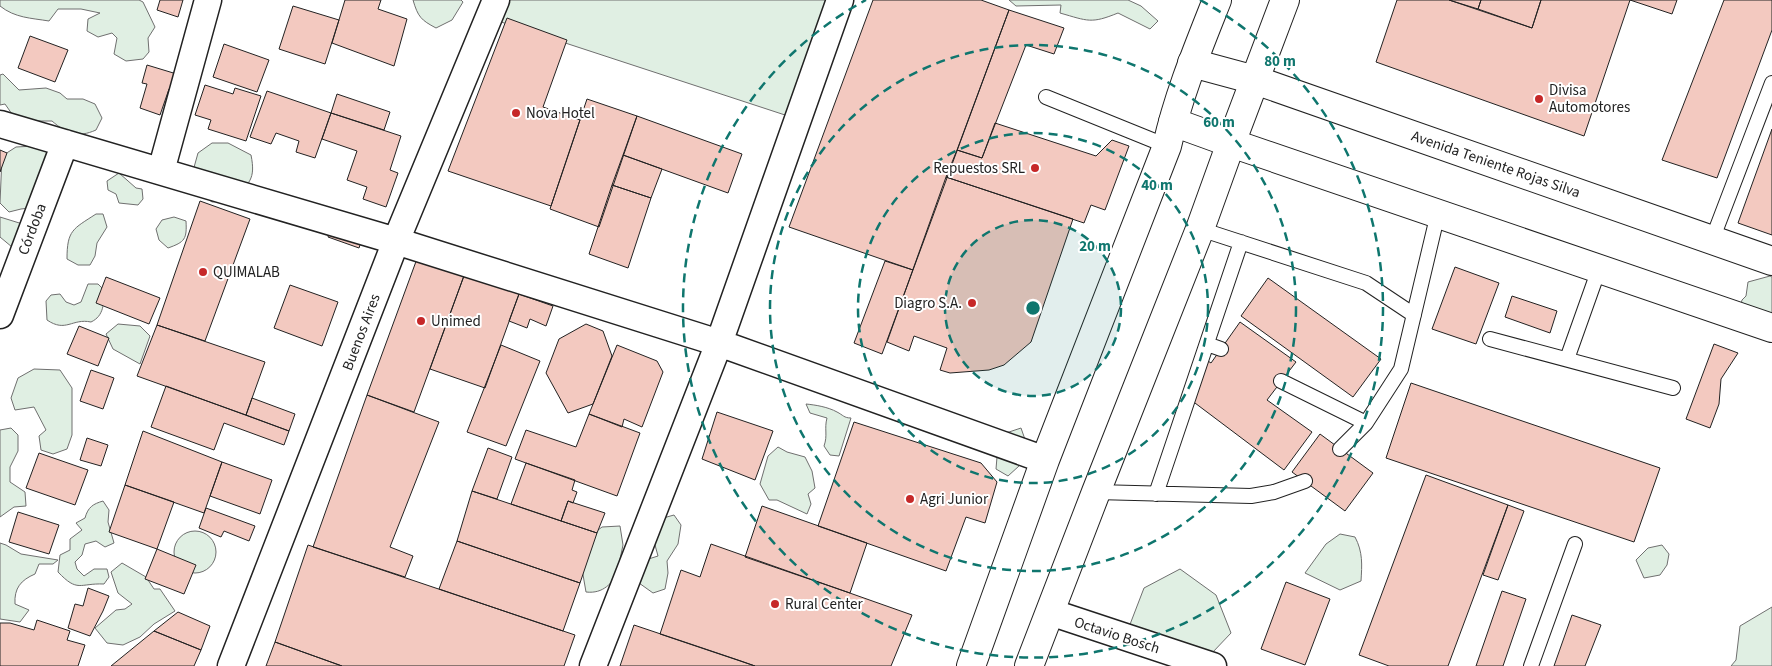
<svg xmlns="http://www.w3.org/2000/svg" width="1772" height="666" viewBox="0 0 1772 666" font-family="'Source Sans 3',sans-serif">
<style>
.green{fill:#e0efe3;stroke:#6f6f6f}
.building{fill:#f3c9c0;stroke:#222}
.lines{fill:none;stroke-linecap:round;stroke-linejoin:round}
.service-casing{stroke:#222;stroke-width:16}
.minor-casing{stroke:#222;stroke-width:29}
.tertiary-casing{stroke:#222;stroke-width:30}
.trunk-casing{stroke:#222;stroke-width:30}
.service{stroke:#fff;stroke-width:14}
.minor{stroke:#fff;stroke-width:26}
.tertiary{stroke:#fff;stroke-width:28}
.trunk{stroke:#fff;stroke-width:28}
.ring{fill:none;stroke:#0f766e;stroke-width:2.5;stroke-dasharray:9 6}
.poi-dot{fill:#c62828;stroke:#fff;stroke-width:2}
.labels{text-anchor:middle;stroke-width:4;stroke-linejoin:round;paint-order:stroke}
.poi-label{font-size:15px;fill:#222;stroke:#fff;text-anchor:start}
.street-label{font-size:15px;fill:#222;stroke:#fff}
.centre{fill:#0f766e;stroke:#fff;stroke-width:2.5}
.ring-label{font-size:15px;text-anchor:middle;font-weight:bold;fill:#0f766e;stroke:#fff;stroke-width:4;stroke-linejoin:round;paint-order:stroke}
</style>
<rect width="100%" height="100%" fill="#fff"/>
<path class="green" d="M0 0H139L143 2 155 27 148 38 149 52 143 59 126 61 114 54 117 38 112 33 98 37 87 31 88 19 100 13 81 9H58L49 21C31 18 15 18 0 6Z
M413 0H461L463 2 452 20 436 28C421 20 418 17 413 0Z
M497 0H830L785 115 489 18Z
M1009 0H1128L1141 6 1158 21 1150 29 1118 13C1091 24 1088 21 1060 13L1061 5 1016 6Z
M3 74 19 90 46 88 60 93 67 99H83L95 104 102 118 96 130C78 138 67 134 52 121H33L12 114 5 104 0 105V75Z
M212 143H228L251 155C256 180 249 182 234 200L212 202 199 192 193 171 198 153Z
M34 146 51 154 48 206 21 209 9 212 0 203 2 156 16 147Z
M119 173 136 188 142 189 143 199 138 205 119 203 116 194 108 190 107 181Z
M96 214H103L107 227 97 243 95 256 90 265H78L67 259C67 230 73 229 96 214Z
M0 217 29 226 12 247 0 237Z
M174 217 186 221C187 239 185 242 168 248L159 240 156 229 162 220Z
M1770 276 1772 277V316L1740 308 1742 300 1746 296 1748 282Z
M88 284H98L104 290C104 303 104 316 91 322 72 318 66 333 47 320L46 301 51 295 60 294 66 302 74 305 81 302Z
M118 324 140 326 150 336 140 364 113 349 106 334Z
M34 369 60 370 72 388V435L67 449 53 454 41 450 39 436 46 430 34 407 15 410 11 398 18 378Z
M806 404C816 405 828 407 837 412 843 415 844 418 851 418L839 456 830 455 824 446C828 435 824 429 827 418L810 413Z
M11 428 18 435V451L10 467V482L25 492 26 506 14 507 0 517V430Z
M1021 428 1028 448 1019 466 1008 476 996 469 999 433 1009 432Z
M778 447 787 452 805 457 812 471 815 488 808 494 811 504 807 514 777 500H769L760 484 768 456Z
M103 501 109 510 108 522 114 543 105 547 96 541 85 544 82 555 75 562 77 569 84 576 94 569H107L109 577 104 584C79 583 78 593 58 572L60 555 70 550V539L82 530 76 523 85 518C88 507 93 504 103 501Z
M674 515 681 525 678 544 667 561 668 573 665 589 653 593 639 583 642 561 658 556 652 534 656 520Z
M620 526 623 545 620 559 622 570C611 583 604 594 586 592L582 569 585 540 602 527Z
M174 552a21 21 0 1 1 42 0a21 21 0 1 1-42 0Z
M1340 534 1355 537C1363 552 1362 565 1361 581L1340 590 1305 573 1326 544Z
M0 543 6 545 21 554 58 560 53 564H39L35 574C21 580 14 588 15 604L29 610 20 622 0 619Z
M1662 545 1669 554 1667 565 1660 575 1644 578 1636 560 1648 548Z
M122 563 146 577 154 589H160L175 611 154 624 140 637 123 645 107 643 95 628 116 610 125 609 132 604 118 593 111 572Z
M1180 569 1216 595 1231 633 1212 653 1129 627 1144 588Z
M1772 607V666H1731L1736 660 1740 626Z"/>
<path class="building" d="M160 0H183L178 17 157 10Z
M345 0H381L378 9 407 19 394 66 332 43Z
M873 0H981L1009 10 913 270 789 227Z
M1397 0H1449L1532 28 1541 0H1630L1584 136 1376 62Z
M1449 0H1481L1478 9Z
M1481 0H1541L1532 28 1478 9Z
M1630 0H1677L1672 14Z
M1724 0H1772V30L1717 178 1662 160Z
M293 6 339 20 325 64 279 49Z
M1009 10 1064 28 1054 54 1026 45 982 158 957 150Z
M507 18 567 40 543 107 580 120 551 206 448 171Z
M30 36 68 50 55 82 18 68Z
M224 44 269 60 257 92 213 77Z
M147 65 180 75 175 91 169 89 160 115 140 108 147 84 142 83Z
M205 85 233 94 235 88 261 96 246 141 208 129 211 120 195 115Z
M267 91 331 113 315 158 296 152 299 141 276 133 271 144 250 137Z
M337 94 390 112 384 130 331 113Z
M587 99 637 116 599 227 550 209Z
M331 113 401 136 390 170 398 173 386 207 363 199 367 187 347 180 357 151 322 139Z
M637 116 742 154 728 193 623 155Z
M995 123 1096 156 1112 140 1129 146 1105 210 1091 205 1084 223 946 177 957 150 982 158Z
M1772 129V235L1738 223Z
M0 150 7 153 0 172Z
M623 155 662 169 651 198 612 185Z
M946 177 1073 219 1031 342 1004 365 989 370 950 373 940 370 947 348 914 336 909 351 887 342Z
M612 185 651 198 628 268 589 254Z
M200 201 250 219 205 341 157 325Z
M332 222 364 233 359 248 328 237Z
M418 256 465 273 414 412 367 395Z
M885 261 913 270 882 354 854 343Z
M1455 267 1499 283 1476 344 1432 329Z
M465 273 519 294 485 388 430 369Z
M106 277 160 298 149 324 96 303Z
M1268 278 1381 359 1353 397 1241 316Z
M290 285 338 302 322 346 274 328Z
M519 294 553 306 546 326 530 319 527 328 509 321Z
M1512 296 1557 311 1550 333 1505 317Z
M1240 322 1296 362 1267 400 1312 432 1284 470 1191 400 1205 359 1211 363Z
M586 324 603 331 612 356 593 404 568 413 546 373 559 339Z
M157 325 265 362 246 415 137 376Z
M79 326 109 338 98 366 67 354Z
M1714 344 1738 353 1721 379 1719 404 1710 428 1686 419Z
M501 345 540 361 506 446 467 432Z
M617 345 657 361 663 372 642 427 624 419 622 427 589 414Z
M91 370 114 378 103 409 80 401Z
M1411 383 1660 468 1634 542 1386 458Z
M166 386 289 431 284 445 224 423 214 450 151 427Z
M367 395 439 422 390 547 413 556 405 577 313 547Z
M252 398 295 414 289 431 246 415Z
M717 412 773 431 755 480 702 459Z
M589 414 640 433 617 496 515 459 526 430 576 447Z
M854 422 981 463 997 482 985 523 966 517 946 571 818 526Z
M143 431 222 462 204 513 125 485Z
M1320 434 1373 473 1345 511 1292 472Z
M87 438 108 445 101 466 80 460Z
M488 448 512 457 497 499 472 491Z
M39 453 88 470 75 505 26 488Z
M222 462 272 480 260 514 210 496Z
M526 463 575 480 572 490 577 492 573 503 568 501 561 521 511 504Z
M1426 475 1508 505 1448 666H1389L1359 655Z
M125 485 174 502 157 549 109 532Z
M472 491 597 533 580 583 457 541Z
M568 501 605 513 597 533 561 521Z
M1508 505 1524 511 1498 580 1483 575Z
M762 506 867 543 850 593 745 557Z
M206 508 255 526 249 541 224 531 221 537 199 528Z
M18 512 59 525 49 554 9 542Z
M457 541 580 583 563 631 439 589Z
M711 544 912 615 891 666H755L660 634 681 570 700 577Z
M308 545 575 635 564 666H342L275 642Z
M157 549 196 565 184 594 145 579Z
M1286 582 1330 599 1305 665 1261 649Z
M88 588 109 596 103 611 90 636 68 628 75 604 83 606Z
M1502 591 1526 599 1503 666H1476Z
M178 612 210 626 201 650 154 631Z
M1572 615 1601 625 1585 666H1554Z
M37 620 70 631 67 640 85 645 78 666H0V623H10L34 630Z
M634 625 741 661 755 666H620Z
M154 631 201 650 194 666H111Z
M275 642 342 666H266Z"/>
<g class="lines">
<defs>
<path id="service" d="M1046 97 1167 146
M1200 229 1366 283 1414 315
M1712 240 1772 83
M1490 339 1673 388
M1207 344 1221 349
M1567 359 1599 269
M1281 381 1366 423
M1340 449 1366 423 1401 369 1438 213
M1096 492 1251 496 1274 492 1305 481
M1156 494 1241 242
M1531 666 1575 544"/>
<path id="minor" d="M0 124 396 241 719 343 1045 460
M161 171 208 0
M0 315 65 143
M1050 612 1213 666
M231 666 396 241 496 0
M593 666 719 343 840 0"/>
<path id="tertiary" d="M1192 63 1255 80 1772 261
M1173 122 1231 143 1772 328"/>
<path id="trunk" d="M971 666 1045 460 1167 146C1178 96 1198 48 1217 0
M1029 666 1096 492 1200 229 1231 143 1285 0"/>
</defs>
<use href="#service" class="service-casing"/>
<use href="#minor" class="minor-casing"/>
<use href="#tertiary" class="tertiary-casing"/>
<use href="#trunk" class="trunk-casing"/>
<use href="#service" class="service"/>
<use href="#minor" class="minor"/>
<use href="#tertiary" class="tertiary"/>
<use href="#trunk" class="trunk"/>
</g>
<circle cx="1033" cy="308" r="88" fill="#0f766e" fill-opacity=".12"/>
<g class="ring">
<circle cx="1033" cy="308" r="88"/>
<circle cx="1033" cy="308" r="175"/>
<circle cx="1033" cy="308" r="263"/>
<path d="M1200 0A350 350 0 1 1 866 0"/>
</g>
<g class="poi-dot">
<circle cx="1539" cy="99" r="5"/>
<circle cx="516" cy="113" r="5"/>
<circle cx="1035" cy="168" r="5"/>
<circle cx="203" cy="272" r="5"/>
<circle cx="972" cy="303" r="5"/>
<circle cx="421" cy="321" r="5"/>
<circle cx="910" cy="499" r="5"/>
<circle cx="775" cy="604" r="5"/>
</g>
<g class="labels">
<g class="poi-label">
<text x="1549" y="95">Divisa<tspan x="1549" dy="17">Automotores</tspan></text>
<text x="526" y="118">Nova Hotel</text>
<text x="1025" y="173" text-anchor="end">Repuestos SRL</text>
<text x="213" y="277">QUIMALAB</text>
<text x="962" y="308" text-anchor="end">Diagro S.A.</text>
<text x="431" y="326">Unimed</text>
<text x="920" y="504">Agri Junior</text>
<text x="785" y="609">Rural Center</text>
</g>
<g class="street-label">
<text transform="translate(1496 164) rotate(19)" y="5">Avenida Teniente Rojas Silva</text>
<text transform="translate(32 229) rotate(-69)" y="5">Córdoba</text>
<text transform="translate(361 332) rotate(-69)" y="5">Buenos Aires</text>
<text transform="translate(1117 635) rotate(18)" y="5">Octavio Bosch</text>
</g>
</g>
<circle cx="1033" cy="308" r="8" class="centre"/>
<g class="ring-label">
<text x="1280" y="66">80 m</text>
<text x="1219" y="127">60 m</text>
<text x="1157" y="190">40 m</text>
<text x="1095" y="251">20 m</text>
</g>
</svg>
